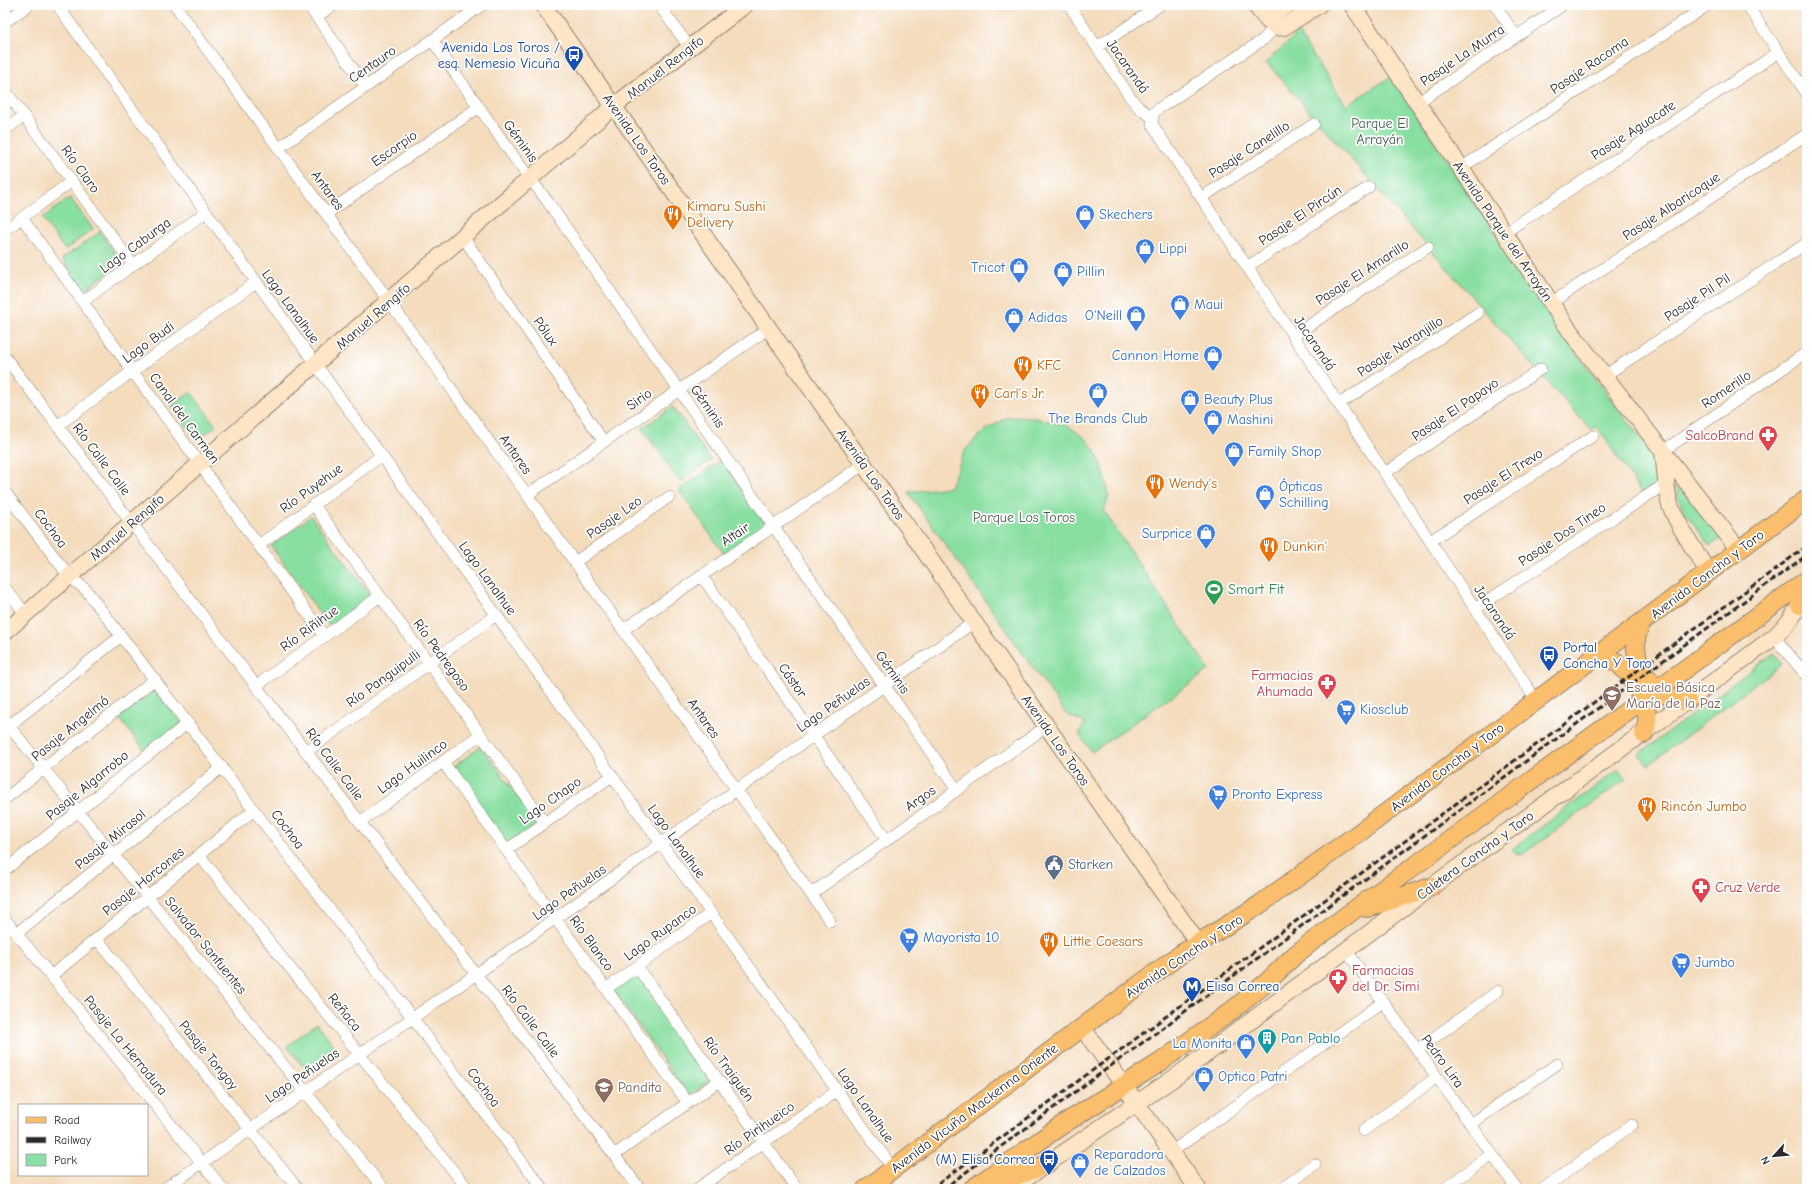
<svg xmlns="http://www.w3.org/2000/svg" width="1812" height="1194" viewBox="0 0 1812 1194" font-family="'Comic Neue',sans-serif">
<style>
.green{fill:#89dfa2;stroke:#5a8566}
.lines{fill:none;stroke-linecap:round;stroke-linejoin:round}
.street-casing{stroke:#908474;stroke-width:12}
.secondary-casing{stroke:#908474;stroke-width:18}
.primary-casing{stroke:#908474;stroke-width:20}
.street{stroke:#fff;stroke-width:11}
.secondary{stroke:#fde5c5;stroke-width:16}
.primary{stroke:#fabe6d;stroke-width:18}
.rail{stroke:#2b2b2b;stroke-width:3;stroke-dasharray:6 3;stroke-linecap:butt}
.labels{text-anchor:middle;stroke-width:3.5;stroke-linejoin:round;paint-order:stroke}
.transit-label{font-size:14px;fill:#164399;stroke:#fff;text-anchor:end}
.street-label{font-size:14px;fill:#2b2b2b;stroke:#fff}
.park-label{font-size:14px;fill:#47614f;stroke:#fff}
.food-label{font-size:14px;fill:#c56008;stroke:#fff;text-anchor:start}
.shop-label{font-size:14px;fill:#366cbe;stroke:#fff;text-anchor:start}
.health-label{font-size:14px;fill:#be3a42;stroke:#fff;text-anchor:end}
.leisure-label{font-size:14px;fill:#27864d;stroke:#fff;text-anchor:start}
.education-label{font-size:14px;fill:#785e54;stroke:#fff;text-anchor:start}
.service-label{font-size:14px;fill:#4e5e75;stroke:#fff;text-anchor:start}
.culture-label{font-size:14px;fill:#0d838f;stroke:#fff;text-anchor:start}
</style>
<rect width="100%" height="100%" fill="#fff"/>
<filter id="ink" filterUnits="userSpaceOnUse"><feTurbulence type="fractalNoise" baseFrequency=".025" numOctaves="2"/><feDisplacementMap in="SourceGraphic" scale="8" xChannelSelector="R" yChannelSelector="G"/><feConvolveMatrix kernelMatrix="1 2 1 2 8 2 1 2 1" color-interpolation-filters="sRGB"/></filter>
<filter id="wash" filterUnits="userSpaceOnUse"><feTurbulence type="fractalNoise" baseFrequency=".012" numOctaves="4" result="noise"/><feDisplacementMap in="SourceGraphic" scale="16" xChannelSelector="R" yChannelSelector="G"/><feGaussianBlur stdDeviation="0.9" result="paint"/><feColorMatrix in="noise" values="0 0 0 0 0 0 0 0 0 0 0 0 0 0 0 0 0 1.4 0 .05"/><feComposite in="paint" operator="in"/></filter>
<g filter="url(#wash)">
<rect width="100%" height="100%" fill="#f4dcbd"/>
<path class="green" d="M1298 33 1346 105 1391 77 1572 347 1662 467 1656 477 1657 485 1642 494 1600 431 1596 427 1591 430 1532 365 1266 62Z
M70 198 93 229 65 250 42 218Z
M100 232 122 263 84 290 62 259Z
M191 392 216 426 197 440 172 406Z
M673 407 711 460 680 482 642 428Z
M1008 417 1034 418 1067 425 1086 439 1096 452 1103 469 1109 496 1104 511 1209 670 1092 752 1079 734 1085 723 1066 714 908 492 950 487 965 450 984 431Z
M721 460 766 524 724 554 679 490Z
M1674 473 1723 537 1710 546 1683 510 1678 497Z
M311 516 371 597 330 627 271 546Z
M1774 653 1782 664 1648 765 1639 754Z
M155 689 182 723 146 752 119 718Z
M481 746 538 824 507 844 452 768Z
M1619 769 1626 779 1522 855 1516 853 1512 849Z
M637 972 714 1078 689 1096 613 990Z
M317 1023 338 1051 309 1074 287 1046Z"/>
</g>
<g filter="url(#ink)">
<g class="lines">
<defs>
<path id="street" d="M57 5 711 913 893 1169
M175 5 389 301 830 921
M308 5 366 87
M659 5 690 48
M1069 5 1130 97 1138 107 1152 117
M1495 5 1516 36
M1747 5 1807 94
M316 17 334 5
M5 22 29 5
M1275 27 1264 39 1158 109 1153 114 1152 124 1536 700
M432 40 516 160 548 202 957 790
M1097 47 1160 5
M5 90 133 265
M1417 103 1563 5
M5 130 24 116
M279 148 482 5
M1461 168 1708 5
M1201 198 1314 124
M326 214 479 107
M22 218 324 636
M5 230 72 181
M1504 233 1779 52
M463 237 604 442
M1247 267 1369 187
M82 302 206 212
M1551 303 1807 134
M1293 336 1428 247
M5 357 640 1189
M1604 376 1807 243
M1339 404 1478 313
M57 426 256 282
M1663 451 1807 352
M1385 473 1541 369
M5 492 69 576 86 590 543 1189
M527 495 769 328
M314 505 545 823
M1430 541 1593 436
M259 545 381 456
M575 562 669 497
M701 575 887 840
M5 588 26 614
M1475 609 1659 488 1666 486
M623 630 864 464
M1774 637 1807 676
M256 686 380 596
M5 721 384 1189
M5 729 121 636
M306 752 496 615
M443 762 688 1103
M5 799 155 679
M360 822 481 734
M506 850 612 776
M199 855 468 1189
M5 870 188 723
M811 894 1047 726
M5 919 223 1189
M17 933 222 767
M97 939 298 1189
M1346 950 1517 1189
M637 967 797 1189
M51 976 254 810
M606 989 711 913
M1417 1050 1498 991
M1471 1124 1557 1064
M1363 1131 1437 1077
M1171 1152 1383 1002
M614 1155 719 1081
M164 1189 488 966 974 622
M697 1189 837 1091
M1282 1189 1315 1164
M1444 1189 1492 1154
M1543 1189 1632 1125"/>
<path id="secondary" d="M543 5 1198 943
M1255 5C1262 13 1272 31 1284 27L1319 5
M1352 5 1570 331 1739 550
M1267 19 1288 5
M1663 453C1666 470 1665 488 1670 505 1677 525 1697 553 1708 572
M5 632 614 106 745 5
M1082 1027 1198 1189
M1010 1189 1174 1078 1431 887 1687 701 1774 637 1788 623 1800 605"/>
<path id="primary" d="M1800 605 1807 592
M1642 622C1639 628 1636 635 1636 642 1634 669 1660 701 1687 701
M1595 657C1602 657 1609 658 1616 662 1628 670 1647 701 1647 715 1648 722 1646 728 1644 734
M1367 908 1431 887
M985 1187 1046 1165
M866 1189 1143 982 1181 954 1259 905 1356 835 1807 499
M972 1189 1059 1127 1159 1063 1230 1012 1266 983 1296 954 1347 915 1807 580"/>
</defs>
<use href="#street" class="street-casing"/>
<use href="#secondary" class="secondary-casing"/>
<use href="#primary" class="primary-casing"/>
<use href="#street" class="street"/>
<use href="#secondary" class="secondary"/>
<use href="#primary" class="primary"/>
<path class="rail" d="M931 1189 1807 546
M943 1189 1807 555"/>
</g>
</g>
<defs>
<symbol id="bus-pin" viewBox="-11 -11 22 30"><path d="M0 17L-7.5 6A9.5 9.5 0 1 1 7.5 6Z" fill="#1a4fb4" stroke="#fff"/><path d="M-5-6H5V4H4V6H2V4H-2V6H-4V4H-5ZM-3.5-4V0h7V-4ZM-3.5 1.2v1.5H-2V1.2ZM2 1.2v1.5H3.5V1.2Z" fill="#fff"/></symbol>
<symbol id="restaurant-pin" viewBox="-11 -11 22 30"><path d="M0 17L-7.5 6A9.5 9.5 0 1 1 7.5 6Z" fill="#e8710a" stroke="#fff"/><path d="M-5-6h1v4h1v-4h1v4h1v-4h1v5L-1.5 .5V6h-2V.5L-5-1ZM5-6V6H3V1.5H1.5Q1.5-4 5-6Z" fill="#fff"/></symbol>
<symbol id="shop-pin" viewBox="-11 -11 22 30"><path d="M0 17L-7.5 6A9.5 9.5 0 1 1 7.5 6Z" fill="#3f7fe0" stroke="#fff"/><path d="M-5-2.5h2.3a2.7 3.5 0 0 1 5.4 0H5L5.5 6h-11ZM-1.5-2.5h3a1.5 2.3 0 0 0-3 0Z" fill="#fff"/></symbol>
<symbol id="pharmacy-pin" viewBox="-11 -11 22 30"><path d="M0 17L-7.5 6A9.5 9.5 0 1 1 7.5 6Z" fill="#e0444e" stroke="#fff"/><path d="M-2-6h4v4h4v4h-4v4h-4v-4h-4v-4h4Z" fill="#fff"/></symbol>
<symbol id="stadium-pin" viewBox="-11 -11 22 30"><path d="M0 17L-7.5 6A9.5 9.5 0 1 1 7.5 6Z" fill="#2e9e5b" stroke="#fff"/><path d="M0-5a6.5 5 0 1 0 0 10a6.5 5 0 1 0 0-10ZM-3.5-1.8h7v3.6h-7Z" fill="#fff"/></symbol>
<symbol id="school-pin" viewBox="-11 -11 22 30"><path d="M0 17L-7.5 6A9.5 9.5 0 1 1 7.5 6Z" fill="#8d6e63" stroke="#fff"/><path d="M0-5L7-2L0 1L-7-2ZM-4 1L0 2.5L4 1V4Q0 6-4 4Z" fill="#fff"/></symbol>
<symbol id="supermarket-pin" viewBox="-11 -11 22 30"><path d="M0 17L-7.5 6A9.5 9.5 0 1 1 7.5 6Z" fill="#3f7fe0" stroke="#fff"/><path d="M-6-5.5h2.5l.6 2H6L4.5 2H-2.5L-4.4-4H-6ZM-1.5 3.2a1.3 1.3 0 1 0 .1 0ZM3 3.2a1.3 1.3 0 1 0 .1 0Z" fill="#fff"/></symbol>
<symbol id="civic-pin" viewBox="-11 -11 22 30"><path d="M0 17L-7.5 6A9.5 9.5 0 1 1 7.5 6Z" fill="#5c6f8a" stroke="#fff"/><path d="M-.6-6.5H3V-4.5H.6V-3L4-1V1h2V6H-6V1h2V-1L-.6-3ZM-1.2 2.5V6h2.4V2.5Z" fill="#fff"/></symbol>
<symbol id="metro-pin" viewBox="-11 -11 22 30"><path d="M0 17L-7.5 6A9.5 9.5 0 1 1 7.5 6Z" fill="#1a4fb4" stroke="#fff"/><path d="M-5.5 5V-5H-3L0 0L3-5H5.5V5H3V-.5L0 4L-3-.5V5Z" fill="#fff"/></symbol>
<symbol id="building-pin" viewBox="-11 -11 22 30"><path d="M0 17L-7.5 6A9.5 9.5 0 1 1 7.5 6Z" fill="#0f9aa8" stroke="#fff"/><path d="M-4-6H4V6H1V3H-1V6H-4ZM-2.5-4.3h1.7v1.8h-1.7ZM.8-4.3h1.7v1.8H.8ZM-2.5-1h1.7V.8h-1.7ZM.8-1h1.7V.8H.8Z" fill="#fff"/></symbol>
</defs>
<g fill-rule="evenodd">
<use href="#bus-pin" x="563" y="44" width="22" height="30"/>
<use href="#restaurant-pin" x="662" y="203" width="22" height="30"/>
<use href="#shop-pin" x="1074" y="203" width="22" height="30"/>
<use href="#shop-pin" x="1134" y="237" width="22" height="30"/>
<use href="#shop-pin" x="1008" y="256" width="22" height="30"/>
<use href="#shop-pin" x="1052" y="260" width="22" height="30"/>
<use href="#shop-pin" x="1169" y="293" width="22" height="30"/>
<use href="#shop-pin" x="1125" y="304" width="22" height="30"/>
<use href="#shop-pin" x="1003" y="306" width="22" height="30"/>
<use href="#shop-pin" x="1202" y="344" width="22" height="30"/>
<use href="#restaurant-pin" x="1012" y="354" width="22" height="30"/>
<use href="#shop-pin" x="1087" y="381" width="22" height="30"/>
<use href="#restaurant-pin" x="969" y="382" width="22" height="30"/>
<use href="#shop-pin" x="1179" y="388" width="22" height="30"/>
<use href="#shop-pin" x="1202" y="408" width="22" height="30"/>
<use href="#pharmacy-pin" x="1757" y="424" width="22" height="30"/>
<use href="#shop-pin" x="1223" y="440" width="22" height="30"/>
<use href="#restaurant-pin" x="1144" y="472" width="22" height="30"/>
<use href="#shop-pin" x="1254" y="483" width="22" height="30"/>
<use href="#shop-pin" x="1195" y="522" width="22" height="30"/>
<use href="#restaurant-pin" x="1258" y="535" width="22" height="30"/>
<use href="#stadium-pin" x="1203" y="578" width="22" height="30"/>
<use href="#bus-pin" x="1538" y="644" width="22" height="30"/>
<use href="#pharmacy-pin" x="1316" y="672" width="22" height="30"/>
<use href="#school-pin" x="1601" y="684" width="22" height="30"/>
<use href="#supermarket-pin" x="1335" y="698" width="22" height="30"/>
<use href="#supermarket-pin" x="1207" y="783" width="22" height="30"/>
<use href="#restaurant-pin" x="1636" y="795" width="22" height="30"/>
<use href="#civic-pin" x="1043" y="853" width="22" height="30"/>
<use href="#pharmacy-pin" x="1690" y="876" width="22" height="30"/>
<use href="#supermarket-pin" x="898" y="926" width="22" height="30"/>
<use href="#restaurant-pin" x="1038" y="930" width="22" height="30"/>
<use href="#supermarket-pin" x="1670" y="951" width="22" height="30"/>
<use href="#pharmacy-pin" x="1327" y="967" width="22" height="30"/>
<use href="#metro-pin" x="1181" y="975" width="22" height="30"/>
<use href="#building-pin" x="1256" y="1027" width="22" height="30"/>
<use href="#shop-pin" x="1235" y="1032" width="22" height="30"/>
<use href="#shop-pin" x="1193" y="1065" width="22" height="30"/>
<use href="#school-pin" x="593" y="1076" width="22" height="30"/>
<use href="#bus-pin" x="1038" y="1148" width="22" height="30"/>
<use href="#shop-pin" x="1069" y="1151" width="22" height="30"/>
</g>
<g class="labels">
<g class="transit-label">
<text x="560" y="52">Avenida Los Toros /<tspan x="560" dy="16">esq. Nemesio Vicuña</tspan></text>
<text x="1563" y="652" text-anchor="start">Portal<tspan x="1563" dy="16">Concha Y Toro</tspan></text>
<text x="1206" y="991" text-anchor="start">Elisa Correa</text>
<text x="1035" y="1164">(M) Elisa Correa</text>
</g>
<g class="street-label">
<text transform="translate(1462 55) rotate(-34)" y="5">Pasaje La Murra</text>
<text transform="translate(372 64) rotate(-35)" y="5">Centauro</text>
<text transform="translate(1589 65) rotate(-34)" y="5">Pasaje Racoma</text>
<text transform="translate(1128 66) rotate(55)" y="5">Jacarandá</text>
<text transform="translate(665 67) rotate(-38)" y="5">Manuel Rengifo</text>
<text transform="translate(1633 130) rotate(-33)" y="5">Pasaje Aguacate</text>
<text transform="translate(637 139) rotate(55)" y="5">Avenida Los Toros</text>
<text transform="translate(521 141) rotate(54)" y="5">Géminis</text>
<text transform="translate(394 148) rotate(-35)" y="5">Escorpio</text>
<text transform="translate(1249 149) rotate(-33)" y="5">Pasaje Canelillo</text>
<text transform="translate(81 169) rotate(54)" y="5">Río Claro</text>
<text transform="translate(328 190) rotate(54)" y="5">Antares</text>
<text transform="translate(1671 206) rotate(-33)" y="5">Pasaje Albaricoque</text>
<text transform="translate(1300 215) rotate(-34)" y="5">Pasaje El Pircún</text>
<text transform="translate(1503 231) rotate(56)" y="5">Avenida Parque del Arrayán</text>
<text transform="translate(135 245) rotate(-36)" y="5">Lago Caburga</text>
<text transform="translate(1362 272) rotate(-33)" y="5">Pasaje El Amarillo</text>
<text transform="translate(1697 297) rotate(-33)" y="5">Pasaje Pil Pil</text>
<text transform="translate(291 306) rotate(54)" y="5">Lago Lanalhue</text>
<text transform="translate(373 316) rotate(-41)" y="5">Manuel Rengifo</text>
<text transform="translate(546 331) rotate(55)" y="5">Pólux</text>
<text transform="translate(148 342) rotate(-36)" y="5">Lago Budi</text>
<text transform="translate(1315 343) rotate(56)" y="5">Jacarandá</text>
<text transform="translate(1400 346) rotate(-33)" y="5">Pasaje Naranjillo</text>
<text transform="translate(1726 389) rotate(-34)" y="5">Romerillo</text>
<text transform="translate(639 399) rotate(-35)" y="5">Sirio</text>
<text transform="translate(708 406) rotate(55)" y="5">Géminis</text>
<text transform="translate(1455 409) rotate(-34)" y="5">Pasaje El Papayo</text>
<text transform="translate(185 418) rotate(54)" y="5">Canal del Carmen</text>
<text transform="translate(516 454) rotate(55)" y="5">Antares</text>
<text transform="translate(102 459) rotate(53)" y="5">Río Calle Calle</text>
<text transform="translate(871 474) rotate(55)" y="5">Avenida Los Toros</text>
<text transform="translate(1503 476) rotate(-33)" y="5">Pasaje El Trevo</text>
<text transform="translate(311 488) rotate(-36)" y="5">Río Puyehue</text>
<text transform="translate(614 517) rotate(-35)" y="5">Pasaje Leo</text>
<text transform="translate(127 527) rotate(-41)" y="5">Manuel Rengifo</text>
<text transform="translate(51 528) rotate(53)" y="5">Cochoa</text>
<text transform="translate(735 534) rotate(-34)" y="5">Altair</text>
<text transform="translate(1562 534) rotate(-34)" y="5">Pasaje Dos Tineo</text>
<text transform="translate(1707 574) rotate(-37)" y="5">Avenida Concha y Toro</text>
<text transform="translate(488 578) rotate(54)" y="5">Lago Lanalhue</text>
<text transform="translate(1495 612) rotate(56)" y="5">Jacarandá</text>
<text transform="translate(309 628) rotate(-36)" y="5">Río Riñihue</text>
<text transform="translate(442 655) rotate(54)" y="5">Río Pedregoso</text>
<text transform="translate(893 672) rotate(55)" y="5">Géminis</text>
<text transform="translate(383 678) rotate(-36)" y="5">Río Panguipulli</text>
<text transform="translate(793 680) rotate(55)" y="5">Cástor</text>
<text transform="translate(833 704) rotate(-35)" y="5">Lago Peñuelas</text>
<text transform="translate(704 718) rotate(55)" y="5">Antares</text>
<text transform="translate(70 728) rotate(-39)" y="5">Pasaje Angelmó</text>
<text transform="translate(1056 740) rotate(55)" y="5">Avenida Los Toros</text>
<text transform="translate(335 764) rotate(53)" y="5">Río Calle Calle</text>
<text transform="translate(412 766) rotate(-36)" y="5">Lago Huilinco</text>
<text transform="translate(1447 767) rotate(-37)" y="5">Avenida Concha y Toro</text>
<text transform="translate(87 785) rotate(-39)" y="5">Pasaje Algarrobo</text>
<text transform="translate(920 798) rotate(-35)" y="5">Argos</text>
<text transform="translate(550 800) rotate(-35)" y="5">Lago Chapo</text>
<text transform="translate(288 829) rotate(53)" y="5">Cochoa</text>
<text transform="translate(110 839) rotate(-39)" y="5">Pasaje Mirasol</text>
<text transform="translate(677 841) rotate(54)" y="5">Lago Lanalhue</text>
<text transform="translate(1475 855) rotate(-36)" y="5">Caletera Concha y Toro</text>
<text transform="translate(143 881) rotate(-39)" y="5">Pasaje Horcones</text>
<text transform="translate(569 892) rotate(-35)" y="5">Lago Peñuelas</text>
<text transform="translate(660 932) rotate(-36)" y="5">Lago Rupanco</text>
<text transform="translate(592 943) rotate(54)" y="5">Río Blanco</text>
<text transform="translate(206 945) rotate(51)" y="5">Salvador Sanfuentes</text>
<text transform="translate(1184 956) rotate(-34)" y="5">Avenida Concha y Toro</text>
<text transform="translate(345 1012) rotate(51)" y="5">Reñaca</text>
<text transform="translate(531 1021) rotate(53)" y="5">Río Calle Calle</text>
<text transform="translate(126 1045) rotate(51)" y="5">Pasaje La Herradura</text>
<text transform="translate(209 1055) rotate(51)" y="5">Pasaje Tongoy</text>
<text transform="translate(1443 1061) rotate(54)" y="5">Pedro Lira</text>
<text transform="translate(729 1069) rotate(54)" y="5">Río Traiguén</text>
<text transform="translate(302 1075) rotate(-34)" y="5">Lago Peñuelas</text>
<text transform="translate(484 1087) rotate(53)" y="5">Cochoa</text>
<text transform="translate(866 1105) rotate(55)" y="5">Lago Lanalhue</text>
<text transform="translate(974 1108) rotate(-37)" y="5">Avenida Vicuña Mackenna Oriente</text>
<text transform="translate(759 1128) rotate(-35)" y="5">Río Pirihueico</text>
</g>
<g class="park-label">
<text x="1380" y="128">Parque El<tspan x="1380" dy="16">Arrayán</tspan></text>
<text x="1024" y="522">Parque Los Toros</text>
</g>
<g class="food-label">
<text x="687" y="211">Kimaru Sushi<tspan x="687" dy="16">Delivery</tspan></text>
<text x="1037" y="370">KFC</text>
<text x="994" y="398">Carl's Jr.</text>
<text x="1169" y="488">Wendy's</text>
<text x="1283" y="551">Dunkin'</text>
<text x="1661" y="811">Rincón Jumbo</text>
<text x="1063" y="946">Little Caesars</text>
</g>
<g class="shop-label">
<text x="1099" y="219">Skechers</text>
<text x="1159" y="253">Lippi</text>
<text x="1005" y="272" text-anchor="end">Tricot</text>
<text x="1077" y="276">Pillin</text>
<text x="1194" y="309">Maui</text>
<text x="1122" y="320" text-anchor="end">O'Neill</text>
<text x="1028" y="322">Adidas</text>
<text x="1199" y="360" text-anchor="end">Cannon Home</text>
<text x="1204" y="404">Beauty Plus</text>
<text x="1098" y="423" text-anchor="middle">The Brands Club</text>
<text x="1227" y="424">Mashini</text>
<text x="1248" y="456">Family Shop</text>
<text x="1279" y="491">Ópticas<tspan x="1279" dy="16">Schilling</tspan></text>
<text x="1192" y="538" text-anchor="end">Surprice</text>
<text x="1360" y="714">Kiosclub</text>
<text x="1232" y="799">Pronto Express</text>
<text x="923" y="942">Mayorista 10</text>
<text x="1695" y="967">Jumbo</text>
<text x="1232" y="1048" text-anchor="end">La Monita</text>
<text x="1218" y="1081">Optica Patri</text>
<text x="1094" y="1159">Reparadora<tspan x="1094" dy="16">de Calzados</tspan></text>
</g>
<g class="health-label">
<text x="1754" y="440">SalcoBrand</text>
<text x="1313" y="680">Farmacias<tspan x="1313" dy="16">Ahumada</tspan></text>
<text x="1715" y="892" text-anchor="start">Cruz Verde</text>
<text x="1352" y="975" text-anchor="start">Farmacias<tspan x="1352" dy="16">del Dr. Simi</tspan></text>
</g>
<g class="leisure-label">
<text x="1228" y="594">Smart Fit</text>
</g>
<g class="education-label">
<text x="1626" y="692">Escuela Básica<tspan x="1626" dy="16">María de la Paz</tspan></text>
<text x="618" y="1092">Pandita</text>
</g>
<g class="service-label">
<text x="1068" y="869">Starken</text>
</g>
<g class="culture-label">
<text x="1281" y="1043">Pan Pablo</text>
</g>
</g>
<rect width="1812" height="1194" fill="none" stroke="#fff" stroke-width="20"/>
<rect x="18" y="1104" width="130" height="72" fill="#ffffff" stroke="#aaaaaa"/>
<rect x="26" y="1117" width="20" height="6" fill="#fabe6d" stroke="#aaaaaa"/>
<text x="54" y="1124" font-size="12" fill="#2b2b2b">Road</text>
<rect x="26" y="1137" width="20" height="6" fill="#2b2b2b" stroke="#aaaaaa"/>
<text x="54" y="1144" font-size="12" fill="#2b2b2b">Railway</text>
<rect x="26" y="1154" width="20" height="12" fill="#89dfa2" stroke="#aaaaaa"/>
<text x="54" y="1164" font-size="12" fill="#2b2b2b">Park</text>
<g transform="translate(1774 1156) rotate(243)" stroke="#ffffff" stroke-width="3" paint-order="stroke">
<path d="M0-3L7 15L0 10L-7 15Z" fill="#2b2b2b"/>
<text y="-6" font-size="11" font-weight="bold" text-anchor="middle" fill="#2b2b2b">N</text>
</g>
</svg>
